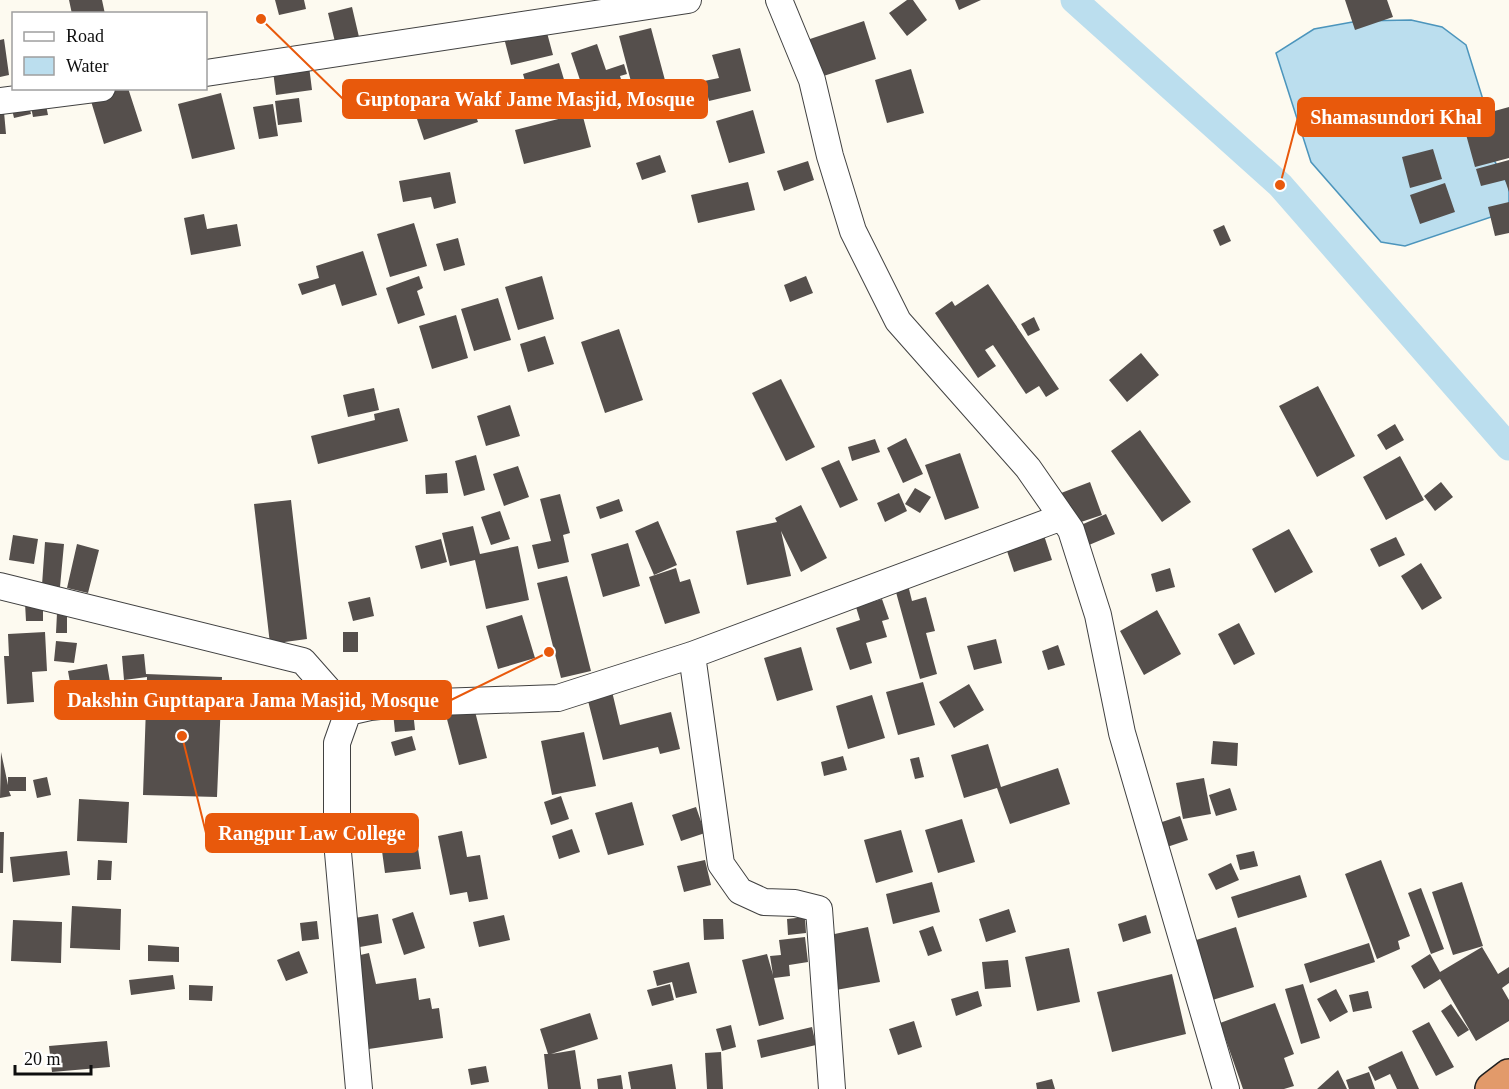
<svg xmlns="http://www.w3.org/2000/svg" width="1509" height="1089" viewBox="0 0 1509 1089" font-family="Georgia,serif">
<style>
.water{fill:#bbdeee;stroke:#4c95bc;stroke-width:1.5}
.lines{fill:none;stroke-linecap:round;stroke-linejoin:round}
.canal{stroke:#bbdeee;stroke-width:27}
.building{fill:#554f4c}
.minor-casing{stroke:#414141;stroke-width:28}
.highway-casing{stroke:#1f1f1f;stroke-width:36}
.minor{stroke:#fff;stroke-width:26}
.highway{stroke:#e29a6a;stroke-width:33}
.leader{fill:none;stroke:#e8590c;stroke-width:2}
.callout-dot{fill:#e8590c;stroke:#fff;stroke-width:2}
.callout{fill:#e8590c;stroke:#e8590c;stroke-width:2}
.callout-label{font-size:20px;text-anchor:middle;font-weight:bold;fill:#fff}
</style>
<rect width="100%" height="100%" fill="#fdfaf0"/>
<path class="water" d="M1411 20 1442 27 1466 45 1489 119 1480 136 1509 186V211L1405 246 1381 242 1311 162 1276 53 1314 29 1358 21Z"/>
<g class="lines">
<path class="canal" d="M1074 0 1280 185 1509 447"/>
</g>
<path class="building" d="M69 0H102L105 14H72Z
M275 0H304L306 9 279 15Z
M907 0H913L927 20 907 36 889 13Z
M955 0H981L959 10Z
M1345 0H1387L1393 17 1355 30Z
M352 7 359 37 335 42 328 13Z
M864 21 876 59 802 83 789 46Z
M651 28 666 84 634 93 619 36Z
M546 29 553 55 511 65 504 38Z
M4 39 9 75 0 77V40Z
M597 44 606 70 624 64 627 74 620 76 626 95 589 107 571 53Z
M740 48 751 91 709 101 704 81 719 78 712 55Z
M559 63 572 106 535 117 523 74Z
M309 66 312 90 276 95 273 71Z
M911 69 924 113 887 123 875 80Z
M450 80 452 90 466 86 478 122 424 140 416 116 455 103 454 99 439 102 435 84Z
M87 88H128L142 131 104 144Z
M43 90 48 115 33 117 28 92Z
M221 93 235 149 192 159 178 104Z
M27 97 31 114 14 118 10 101Z
M299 98 302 122 278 125 275 101Z
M0 101H3L6 134H0Z
M273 104 278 136 259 139 253 107Z
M1509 107V158L1475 167 1462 120Z
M753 110 765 153 729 163 716 121Z
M582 113 591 147 524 164 515 130Z
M1433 149 1442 179 1410 188 1402 157Z
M660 155 666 172 642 180 636 163Z
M1509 160V192L1505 180 1481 186 1476 169Z
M808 161 814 180 784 191 777 171Z
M450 172 456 203 434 209 431 197 403 202 399 181Z
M748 182 755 210 698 223 691 195Z
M1445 183 1455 212 1420 224 1410 195Z
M1509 202V233L1495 236 1488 207Z
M204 214 207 229 237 224 241 246 191 255 184 218Z
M414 223 427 266 390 277 377 234Z
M1224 225 1231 241 1220 246 1213 230Z
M458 238 465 265 444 271 436 244Z
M363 251 377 295 342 306 335 284 302 295 298 284 319 278 316 266Z
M419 276 423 288 417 291 425 315 398 324 386 288Z
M542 276 554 319 518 330 505 287Z
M806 276 813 293 790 302 784 285Z
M988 284 1059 389 1046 397 1039 386 1026 394 993 345 985 350 996 366 978 378 935 313 952 301 955 306Z
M498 298 511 340 474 351 461 309Z
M456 315 468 358 432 369 419 326Z
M1034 317 1040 330 1028 336 1021 324Z
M619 329 643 400 605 413 581 342Z
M545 336 554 364 528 372 520 344Z
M1141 353 1159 375 1127 402 1109 380Z
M781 379 815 447 786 461 752 393Z
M1318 386 1355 456 1317 477 1279 406Z
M374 388 379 410 348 417 343 395Z
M510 405 520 436 486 446 477 416Z
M399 408 408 441 318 464 311 436 375 420 374 414Z
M1395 424 1404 440 1386 450 1377 435Z
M1140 430 1191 502 1162 522 1111 451Z
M906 438 923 474 903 483 887 448Z
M875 439 880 452 852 461 848 447Z
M960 453 979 508 945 520 925 465Z
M476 455 485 490 464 496 455 461Z
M1400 456 1424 500 1386 520 1363 477Z
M839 460 858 500 840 508 821 468Z
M518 466 529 497 504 506 493 474Z
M447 473 448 493 426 494 425 475Z
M1090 482 1102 515 1078 523 1048 498Z
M1441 482 1453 497 1435 511 1424 496Z
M915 488 931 497 920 513 905 504Z
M899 493 907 511 885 522 877 503Z
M560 494 570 533 563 535 569 562 538 569 532 545 551 541 540 499Z
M619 499 623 511 600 519 596 507Z
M291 500 307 639 270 644 254 504Z
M801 505 827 558 801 572 781 531 791 576 747 585 736 531 777 522 775 518Z
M500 511 510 539 491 545 481 517Z
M1106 514 1115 534 1089 545 1081 525Z
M658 521 677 565 654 575 635 531Z
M1040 523 1052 560 1014 572 1002 536Z
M473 526 480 554 518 546 529 600 486 609 475 560 450 566 442 533Z
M1289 529 1313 572 1275 593 1252 549Z
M13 535 38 539 34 564 9 560Z
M1396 537 1405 555 1379 567 1370 549Z
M441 539 447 562 421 569 415 546Z
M45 542 64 544 60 587 42 585Z
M628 543 640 586 603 597 591 554Z
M77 544 99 550 88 593 67 588Z
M1421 563 1442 598 1422 610 1401 576Z
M676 568 680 582 690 579 700 613 665 624 649 577Z
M1170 568 1175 587 1156 592 1151 574Z
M567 576 591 671 561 678 537 583Z
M907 581 912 601 926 597 935 631 926 633 937 674 920 679 894 585Z
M370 597 374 616 353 621 348 602Z
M882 599 889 619 882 621 887 637 866 643 872 663 850 670 836 628 860 620 856 607Z
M43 602V621H26L25 603Z
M1157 610 1181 654 1144 675 1120 631Z
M57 613H67V633H56Z
M522 615 535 658 498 669 486 626Z
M1239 623 1255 654 1234 665 1218 634Z
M45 632 47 671 32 672 34 702 7 704 4 656H9L8 634Z
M343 632H358V652H343Z
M996 639 1002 663 974 670 967 646Z
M56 641 77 643 74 663 54 661Z
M1058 645 1065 665 1048 670 1042 651Z
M801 647 813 690 777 701 764 658Z
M144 654 146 674 222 677 217 797 143 795 147 677 124 680 122 656Z
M107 664 110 682 71 688 68 671Z
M923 682 935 725 898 735 886 692Z
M610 683 620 725 671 712 680 749 660 754 658 747 603 760 585 689Z
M969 684 984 710 954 728 939 702Z
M872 695 885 738 848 749 836 706Z
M471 696 487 758 459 765 443 704Z
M412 701 415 730 395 732 392 703Z
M584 732 596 786 552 795 541 741Z
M412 736 416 750 395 756 391 742Z
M1213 741 1238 743 1237 766 1211 764Z
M988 744 1001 787 1058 768 1070 804 1010 824 997 788 964 798 951 755Z
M1 752 8 785V777H26V791H9L11 796 0 798Z
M843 756 847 770 824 776 821 762Z
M919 757 924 777 915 779 910 759Z
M47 777 51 795 37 798 33 780Z
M1204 778 1211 814 1183 819 1176 783Z
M1230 788 1237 810 1216 816 1209 795Z
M561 796 569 819 551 825 544 802Z
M79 799 129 802 127 843 77 841Z
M632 802 644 845 608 855 595 813Z
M696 807 705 833 681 841 672 815Z
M1180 816 1188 840 1161 849 1153 825Z
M962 819 975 862 938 873 925 830Z
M572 829 580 852 559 859 552 836Z
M901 830 913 872 876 883 864 840Z
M462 831 467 857 480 855 488 899 469 902 467 892 450 895 438 836Z
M0 832H4L3 873H0Z
M418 848 421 869 385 873 382 851Z
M67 851 70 875 13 882 10 857Z
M1254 851 1258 866 1240 870 1236 855Z
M98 860 112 861 111 880H97Z
M705 860 711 885 684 892 677 866Z
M1381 860 1410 936 1398 941 1400 949 1377 959 1345 874Z
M1231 863 1239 880 1216 890 1208 874Z
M1300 875 1307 897 1238 918 1231 897Z
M932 882 940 912 893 924 886 894Z
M1462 882 1483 946 1453 955 1432 892Z
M1421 888 1444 949 1431 954 1408 893Z
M72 906 121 909 120 950 70 948Z
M1009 909 1016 932 986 942 979 919Z
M413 912 425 948 404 955 392 919Z
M378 914 382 943 349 949 343 920Z
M504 915 510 940 479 947 473 922Z
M1146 915 1151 933 1123 942 1118 924Z
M805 917 806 933 788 935 787 919Z
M703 919H723L724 939 704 940Z
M13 920 62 922 61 963 11 961Z
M317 921 319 939 302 941 300 923Z
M933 926 942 951 928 956 919 931Z
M868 927 880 982 836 990 825 936Z
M1236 927 1254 987 1203 1003 1184 944Z
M805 937 808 962 789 965 790 976 774 978 784 1019 759 1026 742 960 767 954 773 975 770 956 781 955 779 940Z
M1369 943 1375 962 1310 983 1304 964Z
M148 945 179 947V962L148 961Z
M1482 947 1498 974 1509 967V983L1502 988 1509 1000V1021L1476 1041 1440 979 1424 989 1411 966 1430 954 1440 972Z
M1069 948 1080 1002 1037 1011 1025 957Z
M299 951 308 973 286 981 277 960Z
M369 953 376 984 416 978 419 1000 430 998 432 1009 439 1008 443 1038 362 1050 343 959Z
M1008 960 1011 987 985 989 982 962Z
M689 962 697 993 676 998 672 982 657 986 653 971Z
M1172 974 1186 1034 1112 1052 1097 992Z
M173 975 175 989 131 995 129 980Z
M670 984 674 1000 652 1006 647 990Z
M1303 984 1320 1038 1301 1044 1285 989Z
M189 985 213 986 212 1001 189 1000Z
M1336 989 1348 1012 1330 1022 1317 999Z
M978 991 982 1006 956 1016 951 999Z
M1368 991 1372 1008 1353 1012 1349 995Z
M1275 1003 1294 1054 1284 1058 1294 1086 1284 1089H1243L1220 1023Z
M1451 1004 1469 1030 1458 1037 1441 1011Z
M590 1013 598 1039 551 1054 575 1050 581 1089H548L544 1054H548L540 1029Z
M914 1021 922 1047 898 1055 889 1029Z
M1429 1022 1454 1067 1436 1076 1412 1031Z
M731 1025 736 1047 722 1051 716 1029Z
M812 1027 816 1045 761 1058 757 1040Z
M107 1041 110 1067 52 1072 49 1046Z
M1402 1051 1419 1089H1397L1390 1074 1375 1081 1368 1067Z
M721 1052 723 1089H707L705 1053Z
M672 1064 676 1089H631L628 1072Z
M486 1066 489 1082 471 1085 468 1069Z
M1338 1070 1347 1089H1317Z
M1369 1072 1375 1089H1349L1346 1080Z
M621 1075 623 1089H598L597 1079Z
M1052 1079 1055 1089H1037L1036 1083Z"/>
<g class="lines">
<defs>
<path id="minor" d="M779 0 812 80 830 156 853 231 898 321 1028 468 1071 530 1098 615 1122 733 1226 1089
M206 73 688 0
M0 101 102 88
M0 586 303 661 348 712
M692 655 721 864 740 891 764 902 795 903 819 909 832 1089
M359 1089 337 841V743L348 712 370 707 408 703 558 698 692 655 1062 517"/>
<path id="highway" d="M1492 1089 1509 1076"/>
</defs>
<use href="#minor" class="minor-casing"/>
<use href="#highway" class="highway-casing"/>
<use href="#minor" class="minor"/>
<use href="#highway" class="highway"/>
</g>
<path class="leader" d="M261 19L343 99M1280 185L1298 117M549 652L451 700M182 736L206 833"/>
<g class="callout-dot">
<circle cx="261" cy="19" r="6"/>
<circle cx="1280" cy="185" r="6"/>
<circle cx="549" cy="652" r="6"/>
<circle cx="182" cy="736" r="6"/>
</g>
<g class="callout">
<rect x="343" y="80" width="364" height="38" rx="6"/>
<rect x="1298" y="98" width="196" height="38" rx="6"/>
<rect x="55" y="681" width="396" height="38" rx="6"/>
<rect x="206" y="814" width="212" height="38" rx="6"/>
</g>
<g class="callout-label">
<text x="525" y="106">Guptopara Wakf Jame Masjid, Mosque</text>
<text x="1396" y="124">Shamasundori Khal</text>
<text x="253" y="707">Dakshin Gupttapara Jama Masjid, Mosque</text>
<text x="312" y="840">Rangpur Law College</text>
</g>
<rect x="12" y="12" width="195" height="78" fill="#ffffff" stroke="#9f9f9f" stroke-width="1.5"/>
<rect x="24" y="32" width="30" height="9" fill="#ffffff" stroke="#9f9f9f" stroke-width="1.5"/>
<text x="66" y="42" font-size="18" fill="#0e0e0e">Road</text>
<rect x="24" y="57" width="30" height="18" fill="#bbdeee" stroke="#9f9f9f" stroke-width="1.5"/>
<text x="66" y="72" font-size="18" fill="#0e0e0e">Water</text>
<path d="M15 1065v9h76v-9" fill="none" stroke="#0e0e0e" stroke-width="3"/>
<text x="24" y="1065" font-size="18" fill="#0e0e0e" stroke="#ffffff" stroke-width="4.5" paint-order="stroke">20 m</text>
</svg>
